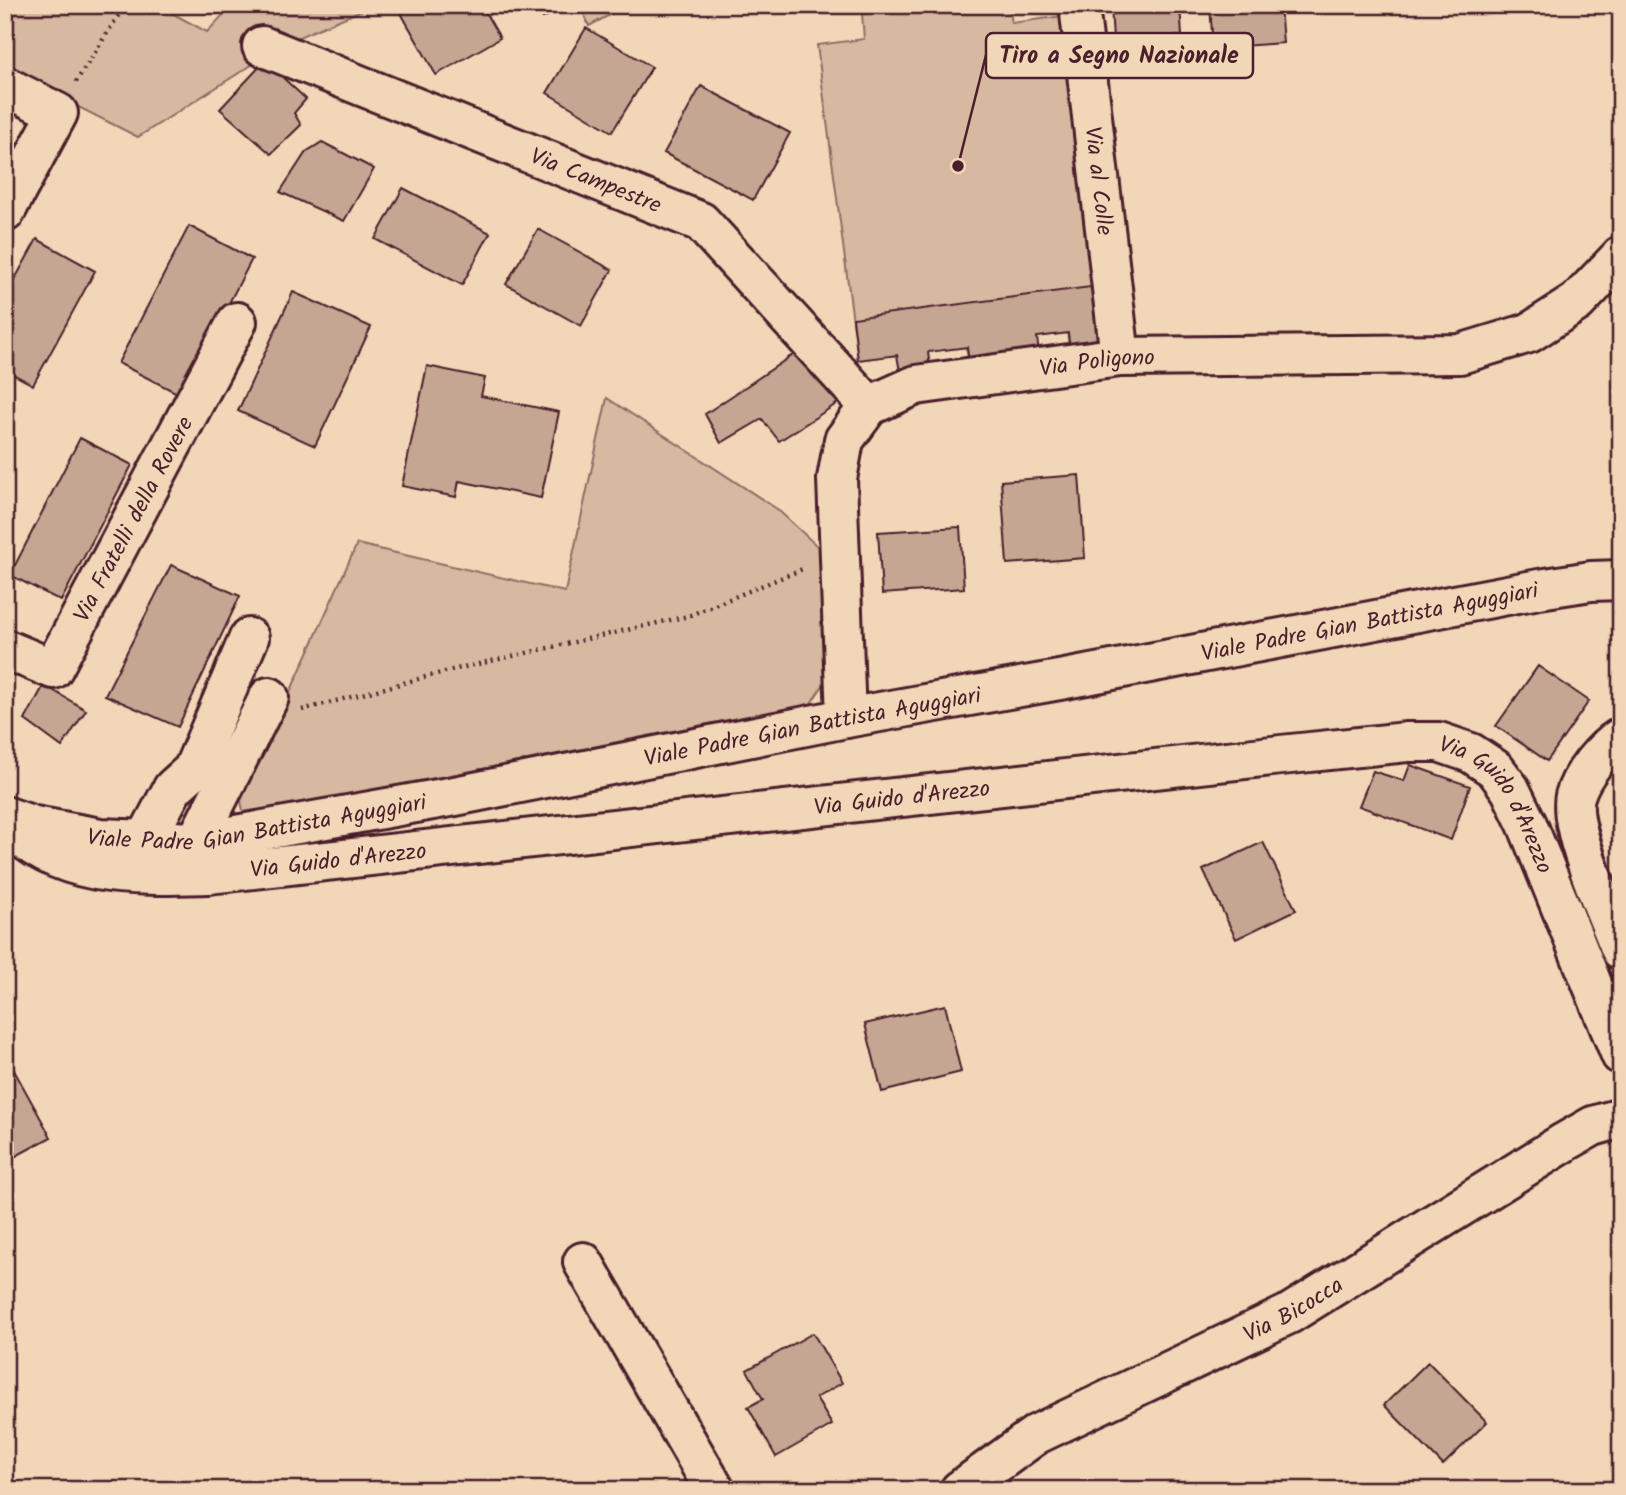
<svg xmlns="http://www.w3.org/2000/svg" width="1626" height="1495" viewBox="0 0 1626 1495" font-family="Kalam,sans-serif">
<style>
.green{fill:#d6b9a0;stroke:#906c66;stroke-width:2}
.building{fill:#c5a693;stroke:#4a1f2b;stroke-width:2}
.lines{fill:none;stroke-linecap:round;stroke-linejoin:round}
.minor-casing{stroke:#4a1f2b;stroke-width:44}
.major-casing{stroke:#4a1f2b;stroke-width:44}
.path{stroke:#4a1f2b;stroke-width:4.5;stroke-dasharray:2 5;stroke-linecap:butt}
.minor{stroke:#f1d7b8;stroke-width:38}
.major{stroke:#f1d7b8;stroke-width:38}
.labels{text-anchor:middle;stroke-width:7;stroke-linejoin:round;paint-order:stroke}
.street-label{font-size:23px;fill:#4a1f2b;stroke:#f1d7b8}
.leader{fill:none;stroke:#4a1f2b;stroke-width:2.5}
.callout-dot{fill:#4a1f2b;stroke:#f1d7b8;stroke-width:2.5}
.callout{fill:#f1d7b8;stroke:#4a1f2b;stroke-width:2.5}
.callout-label{font-size:24px;text-anchor:middle;font-weight:bold;fill:#4a1f2b}
</style>
<rect width="100%" height="100%" fill="#f1d7b8"/>
<filter id="ink" filterUnits="userSpaceOnUse"><feTurbulence type="fractalNoise" baseFrequency=".0143" numOctaves="2"/><feDisplacementMap in="SourceGraphic" scale="14" xChannelSelector="R" yChannelSelector="G"/><feConvolveMatrix kernelMatrix="1 2 1 2 8 2 1 2 1" color-interpolation-filters="sRGB"/></filter>
<g filter="url(#ink)">
<path class="green" d="M5 5H157L207 32 227 11 218 5H374L292 40 270 31 253 64 138 137 5 70Z
M580 5H628L589 26Z
M931 5H1009L1012 23 1064 16 1105 346 1070 350 1067 333 1037 337 969 363 966 347 858 360 817 45 864 39 862 14Z
M607 398 777 509 817 546 827 571 830 675 809 706 244 815 241 801 357 544 565 592Z"/>
<path class="building" d="M414 5H481L500 38 436 75 401 13Z
M536 5H569L543 18Z
M1111 5H1180L1182 36 1113 40Z
M1210 5H1280L1283 43 1213 48Z
M586 28 652 67 612 132 547 93Z
M265 61 306 99 294 113 301 125 271 154 220 109Z
M701 86 790 133 753 200 664 153Z
M322 142 374 169 344 221 280 192 306 152Z
M403 188 490 233 462 285 375 239Z
M189 226 252 259 181 395 118 363Z
M538 229 612 270 581 326 506 284Z
M37 239 95 271 33 385 5 370V297Z
M1098 286 1105 346 1070 350 1068 333 1037 337 1039 354 969 363 967 347 928 352 930 368 900 372 897 355 858 360 853 318Z
M293 292 371 327 315 446 238 411Z
M800 350 841 401 779 441 762 419 721 443 705 414Z
M427 366 485 378 481 396 559 412 541 498 459 481 456 497 402 486Z
M80 438 132 465 61 601 10 575Z
M1079 475 1085 558 1007 564 1001 481Z
M960 527 964 588 882 594 878 532Z
M171 565 240 596 178 727 105 695Z
M1538 666 1589 701 1547 761 1496 726Z
M44 685 86 710 62 747 25 720Z
M1410 765 1470 786 1451 840 1359 806 1373 771 1404 781Z
M1263 842 1296 910 1236 939 1203 870Z
M945 1005 961 1072 882 1092 865 1024Z
M5 1054 51 1137 5 1162Z
M813 1333 842 1383 816 1398 832 1425 776 1457 748 1407 763 1399 747 1370Z
M1428 1362 1487 1422 1443 1465 1384 1405Z"/>
<g class="lines">
<defs>
<g id="minor">
<path id="s1" d="M1079 5 1120 357"/>
<path id="s2" d="M262 46 701 222 869 406"/>
<path d="M5 86 58 113 5 212"/>
<path id="s3" d="M5 649 53 669 237 322"/>
<path id="s4" d="M846 718 837 479 844 440 869 406 916 385 1120 357 1460 354 1529 333 1577 302 1621 256"/>
<path id="s5" d="M5 822C58 880 136 876 208 874L1281 755 1407 742H1439L1471 753 1495 769 1510 789 1527 824 1621 1055"/>
<path d="M145 841 173 788 193 770 249 638"/>
<path d="M196 842 269 697"/>
<path d="M583 1262 715 1490"/>
<path id="s6" d="M960 1490 1037 1434 1289 1314 1565 1142 1593 1126 1621 1118"/>
</g>
<g id="major">
<path d="M1621 737C1602 749 1581 775 1575 796 1567 828 1608 916 1621 950"/>
<path id="s7" d="M5 816 34 826 100 838 196 842 455 796 846 718 1065 679 1539 589 1591 581 1621 580"/>
</g>
</defs>
<use href="#minor" class="minor-casing"/>
<use href="#major" class="major-casing"/>
<path class="path" d="M76 82 125 5
M302 710 452 670 688 616 805 568"/>
<use href="#minor" class="minor"/>
<use href="#major" class="major"/>
</g>
</g>
<g class="labels">
<g class="street-label">
<text dy="8" stroke="none"><textPath href="#s2" startOffset="360">Via Campestre</textPath></text>
<text dy="8" stroke="none"><textPath href="#s1" startOffset="177">Via al Colle</textPath></text>
<text dy="8" stroke="none"><textPath href="#s4" startOffset="555">Via Poligono</textPath></text>
<text dy="8" stroke="none"><textPath href="#s3" startOffset="222">Via Fratelli della Rovere</textPath></text>
<text dy="8" stroke="none"><textPath href="#s7" startOffset="1388">Viale Padre Gian Battista Aguggiari</textPath></text>
<text dy="8" stroke="none"><textPath href="#s7" startOffset="821">Viale Padre Gian Battista Aguggiari</textPath></text>
<text dy="8" stroke="none"><textPath href="#s5" startOffset="915">Via Guido d'Arezzo</textPath></text>
<text dy="8" stroke="none"><textPath href="#s5" startOffset="1545">Via Guido d'Arezzo</textPath></text>
<text dy="8" stroke="none"><textPath href="#s7" startOffset="256">Viale Padre Gian Battista Aguggiari</textPath></text>
<text dy="8" stroke="none"><textPath href="#s5" startOffset="348">Via Guido d'Arezzo</textPath></text>
<text dy="8" stroke="none"><textPath href="#s6" startOffset="380">Via Bicocca</textPath></text>
</g>
</g>
<path class="leader" d="M958 166L986 55"/>
<circle class="callout-dot" cx="958" cy="166" r="7"/>
<rect class="callout" x="986" y="33" width="267" height="45" rx="7"/>
<g class="callout-label">
<text x="1119" y="63">Tiro a Segno Nazionale</text>
</g>
<rect width="1626" height="1495" fill="none" stroke="#f1d7b8" stroke-width="28"/>
<rect x="14" y="14" width="1598" height="1467" fill="none" stroke="#4a1f2b" stroke-width="2.5" filter="url(#ink)"/>
</svg>
